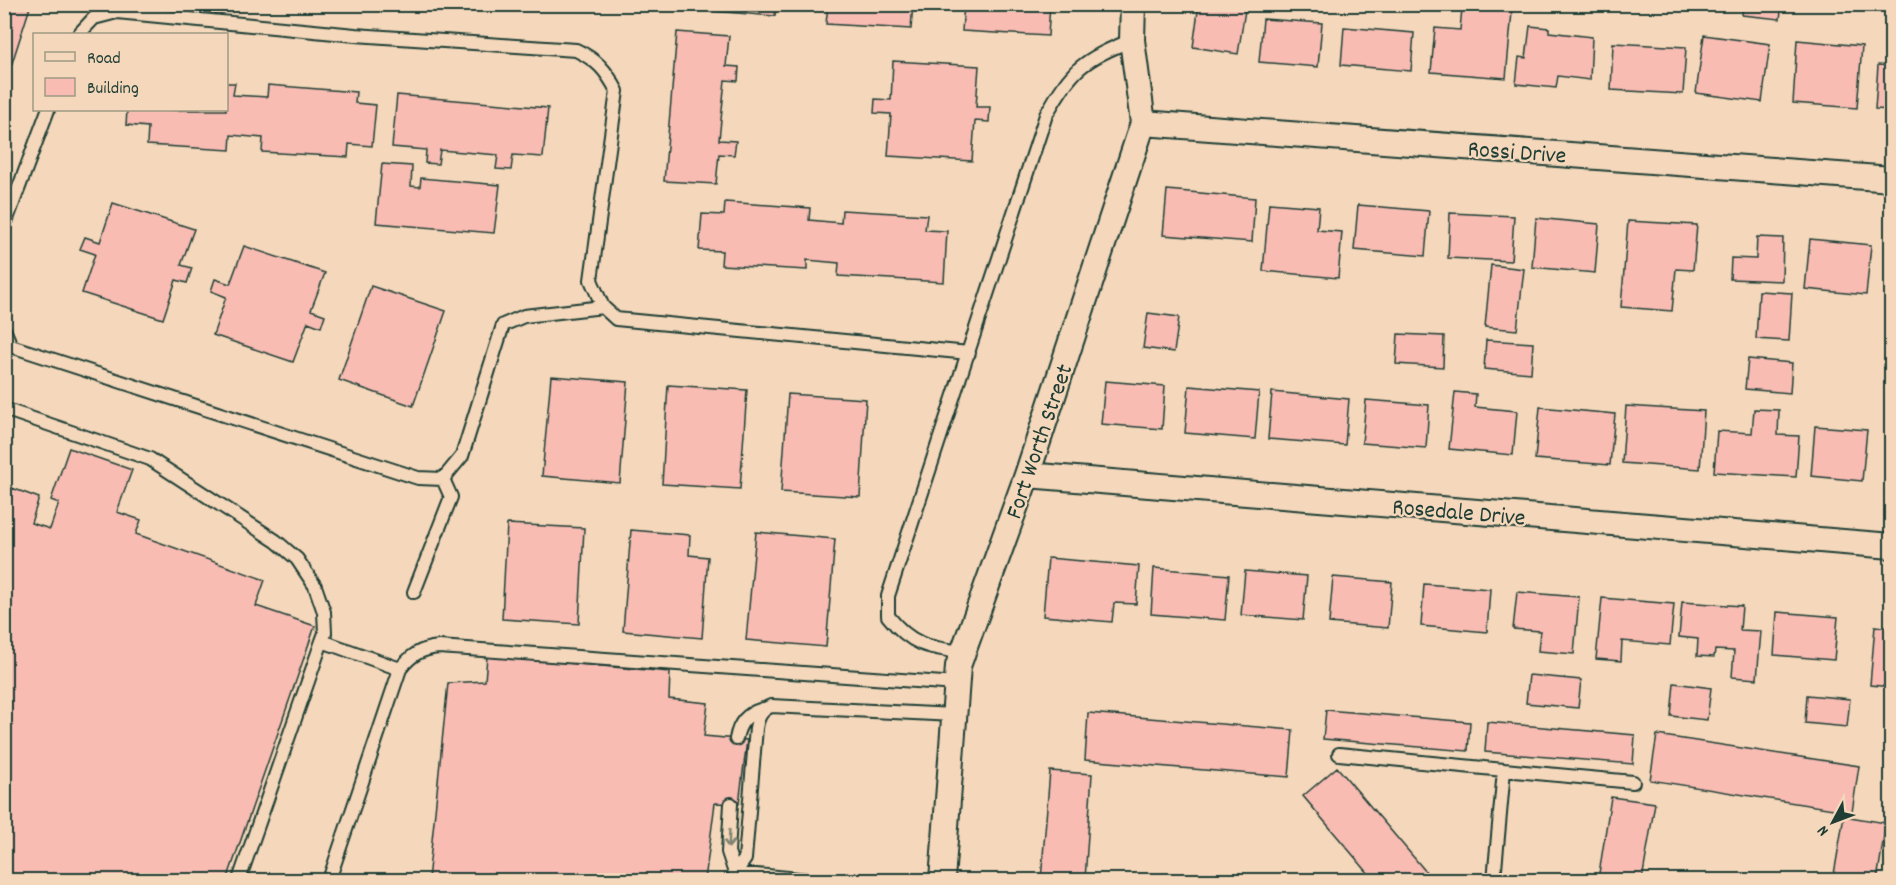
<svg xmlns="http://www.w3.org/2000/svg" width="1896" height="885" viewBox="0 0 1896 885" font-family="Dekko,sans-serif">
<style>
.building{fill:#f8bcb3;stroke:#1f3d34;stroke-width:1.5}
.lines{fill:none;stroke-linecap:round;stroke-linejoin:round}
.service-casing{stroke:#1f3d34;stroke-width:16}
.minor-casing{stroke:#1f3d34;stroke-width:28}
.service{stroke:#f5d8bb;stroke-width:12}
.minor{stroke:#f5d8bb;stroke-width:24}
.oneway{stroke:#7f8371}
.labels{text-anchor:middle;stroke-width:4.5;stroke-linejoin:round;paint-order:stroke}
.street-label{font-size:24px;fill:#1f3d34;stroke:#f5d8bb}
</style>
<rect width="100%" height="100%" fill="#f5d8bb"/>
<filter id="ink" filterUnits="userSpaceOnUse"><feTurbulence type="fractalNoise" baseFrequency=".0167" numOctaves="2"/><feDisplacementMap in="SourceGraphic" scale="12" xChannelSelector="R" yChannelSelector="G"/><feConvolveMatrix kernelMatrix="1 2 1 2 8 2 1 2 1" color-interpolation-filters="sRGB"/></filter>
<g filter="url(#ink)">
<path class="building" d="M4 4H31L4 88Z
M689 4H776L775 16 688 9Z
M828 4H913L911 29 826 24Z
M964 4H1050L1048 36 962 31Z
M1199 4H1246L1238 54 1193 47Z
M1743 4H1782L1780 19 1742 15Z
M1462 8 1512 12 1506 78 1431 72 1435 28 1460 30Z
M1263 19 1322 23 1318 67 1259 62Z
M1530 26 1549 28V32L1592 37 1590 80 1558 76 1556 88 1516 84 1519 57 1526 58Z
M1344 27 1414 33 1411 71 1341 65Z
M677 32 729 36 726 66 739 67 738 81 725 80 719 140 736 141 734 155 719 154 716 184 664 181Z
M1704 35 1770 44 1762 102 1696 93Z
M1797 40 1862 46 1857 108 1793 103Z
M1613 43 1686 47 1683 94 1611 90Z
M893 61 979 66 976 107H990L989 122 975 121 972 161 888 156 891 114 874 113 875 99 891 100Z
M1878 65 1892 66V110L1875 109Z
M226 83H235L233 95 267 97 268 85 356 92 355 103 376 105 372 146 349 144 348 157 262 152 263 138 231 135 230 150 147 145 148 127 126 125 127 110H226Z
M397 95 548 108 543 157 513 155 511 170 496 169 498 155 440 150 438 164 425 163 426 150 392 147Z
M382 164 412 166 411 186 420 187 421 178 500 185 494 233 376 223Z
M1167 190 1255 198 1252 242 1163 235Z
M725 202 810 208 809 220 841 223 842 210 927 215 925 230 947 231 944 282 838 276 839 263 807 260V270L721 265 722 251 699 250 702 214 724 215Z
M113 203 194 229 181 265 192 268 187 283 176 280 163 319 82 293 95 254 80 249 85 237 100 242Z
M1269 203 1319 207 1317 230 1342 232 1338 278 1263 271Z
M1358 205 1429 211 1425 256 1354 250Z
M1450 213 1514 216 1511 261 1448 258Z
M1536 218 1599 224 1595 273 1532 267Z
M1628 221 1697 225 1693 270 1676 269 1672 311 1621 307Z
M1757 237 1783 238 1782 281 1730 279 1731 258 1756 259Z
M1810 239 1871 245 1866 295 1805 289Z
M244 246 325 273 311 310 325 315 321 327 308 322 293 362 213 335 226 297 211 291 215 279 230 284Z
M1491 265 1524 269 1517 330 1485 327Z
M371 286 446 311 413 406 339 380Z
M1759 291 1792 293 1789 341 1756 339Z
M1148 313 1179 317 1174 352 1143 348Z
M1398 334 1444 336 1443 367 1396 364Z
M1486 340 1533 343 1531 373 1484 369Z
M1748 359 1792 363 1790 393 1745 389Z
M551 376 628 382 620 483 542 476Z
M1105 381 1165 386 1162 429 1101 424Z
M668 385 747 390 740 489 662 484Z
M1189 386 1259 392 1255 439 1185 433Z
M1272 392 1349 399 1345 445 1268 439Z
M1455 392 1476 394 1475 407 1517 411 1513 455 1449 449Z
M788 394 866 399 860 497 781 492Z
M1366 400 1429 405 1426 448 1362 443Z
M1626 406 1704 411 1700 469 1622 463Z
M1540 407 1615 414 1610 465 1535 459Z
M1754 409 1779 410 1778 435 1799 436 1796 477 1714 472 1717 431 1752 433Z
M1815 426 1867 430 1862 481 1811 476Z
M69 448 132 470 117 512 141 520 136 534 265 580 256 606 315 626 227 880H4V493L10 495 12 488 39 498 31 523 50 529 59 503 51 500Z
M507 524 584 528 579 624 502 619Z
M631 530 690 535 689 555 708 557 702 638 623 631Z
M756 532 835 539 826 647 746 640Z
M1048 558 1139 566 1136 604 1114 603 1112 622 1043 616Z
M1154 568 1229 575 1225 620 1151 614Z
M1245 571 1307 576 1303 620 1241 615Z
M1333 577 1392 582 1388 628 1329 623Z
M1424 584 1490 589 1487 632 1421 626Z
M1517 592 1579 597 1574 654 1538 651 1540 631 1513 629Z
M1602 598 1674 604 1670 645 1622 641 1621 661 1596 659Z
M1682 602 1742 606 1740 630 1761 631 1757 679 1732 677 1734 651 1715 650 1714 657 1697 656 1698 639 1679 637Z
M1777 612 1838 617 1834 660 1774 655Z
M1875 626 1892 628V687L1870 685Z
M487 656 670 672 669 699 708 703 704 736 747 740 739 804 715 803 705 880H428L448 683 485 681Z
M1529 675 1581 680 1578 708 1526 703Z
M1674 683 1711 688 1707 720 1671 716Z
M1807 695 1850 699 1847 727 1805 723Z
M1326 710 1470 722 1468 751 1323 739Z
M1088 713 1293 730 1289 777 1085 760Z
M1487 722 1635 735 1633 764 1485 752Z
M1657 735 1859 766 1852 812 1650 780Z
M1337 767 1433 880H1374L1303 796Z
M1050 771 1092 774 1085 880H1041Z
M1611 797 1655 803 1642 880H1598Z
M1844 816 1886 823 1877 880H1833Z"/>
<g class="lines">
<defs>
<path id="service" d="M79 34 94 18 117 12 355 35 576 50C597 60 606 70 617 91L591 280 603 307 616 319 969 353
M4 227 48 110
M4 329 11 346 418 478 443 479 462 456 503 325 524 316 603 307
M4 409 150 459 276 541 297 559 315 586 324 612 325 633 322 641
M414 592 451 497 443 479
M963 652C928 648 911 645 888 616V596L1046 115C1072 68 1083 60 1132 40
M736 739C739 723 746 714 763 709
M1339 754 1504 770 1494 880
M1504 770 1633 782
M731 804 728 852 735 873 809 880
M239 880 322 641 400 669
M329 880 400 669C412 654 421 649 439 647L957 684
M735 880V873L745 859 756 728C758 717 761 710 771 706L954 715"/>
<path id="minor" d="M1143 123 1892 179
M1027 475 1892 546
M942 880 958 666 1027 475 1143 123 1132 40 1133 4"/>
</defs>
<use href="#service" class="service-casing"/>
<use href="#minor" class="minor-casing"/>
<use href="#service" class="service"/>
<use href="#minor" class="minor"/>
</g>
<defs><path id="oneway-shaft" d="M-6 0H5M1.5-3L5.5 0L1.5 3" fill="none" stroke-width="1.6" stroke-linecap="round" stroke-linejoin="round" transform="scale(1.5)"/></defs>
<use class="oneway" href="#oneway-shaft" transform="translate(729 839) rotate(93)"/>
</g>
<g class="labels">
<g class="street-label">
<text transform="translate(1517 151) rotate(4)" y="8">Rossi Drive</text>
<text transform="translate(1038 441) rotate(-71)" y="8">Fort Worth Street</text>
<text transform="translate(1459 511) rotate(5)" y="8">Rosedale Drive</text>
</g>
</g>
<rect width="1896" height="885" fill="none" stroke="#f5d8bb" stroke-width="24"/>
<rect x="12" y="12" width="1872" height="861" fill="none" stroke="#1f3d34" stroke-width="2" filter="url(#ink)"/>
<rect x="33" y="33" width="195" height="78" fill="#f5d8bb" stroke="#9f9a85" stroke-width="1.5"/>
<rect x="45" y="52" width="30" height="9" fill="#f5d8bb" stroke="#9f9a85" stroke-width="1.5"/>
<text x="87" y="63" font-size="18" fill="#1f3d34">Road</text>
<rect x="45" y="78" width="30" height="18" fill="#f8bcb3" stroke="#9f9a85" stroke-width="1.5"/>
<text x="87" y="93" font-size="18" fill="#1f3d34">Building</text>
<g transform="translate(1833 822) rotate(229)" stroke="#f5d8bb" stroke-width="4.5" paint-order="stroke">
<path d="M0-4.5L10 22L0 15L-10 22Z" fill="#1f3d34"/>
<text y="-9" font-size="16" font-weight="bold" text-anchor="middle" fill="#1f3d34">N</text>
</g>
</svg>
